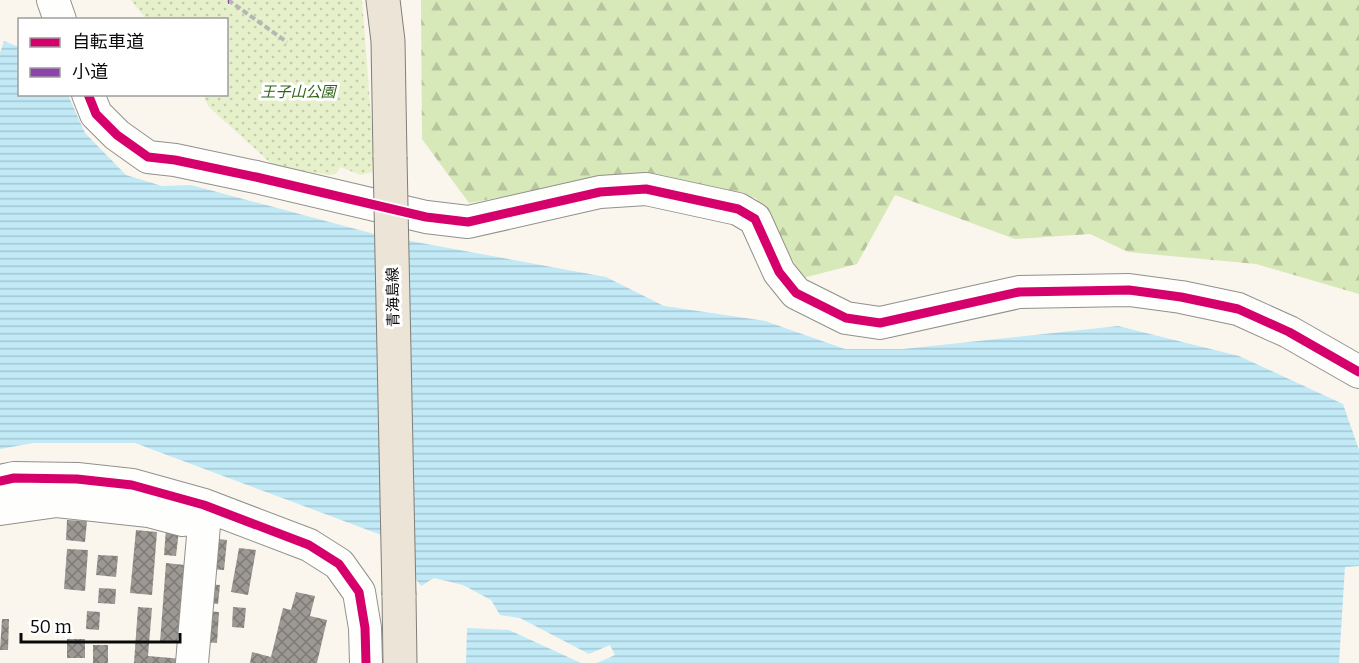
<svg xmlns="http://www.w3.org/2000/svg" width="1359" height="663" viewBox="0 0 1359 663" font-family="Bitter,'Noto Sans JP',serif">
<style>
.forest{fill:url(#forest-firs)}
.park{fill:url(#park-dots)}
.water{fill:url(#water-rules)}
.building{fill:url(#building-cross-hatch)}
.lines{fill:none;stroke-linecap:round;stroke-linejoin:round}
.minor-casing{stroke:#92908c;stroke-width:34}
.major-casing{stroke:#7f7e7a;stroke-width:35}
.path{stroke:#b7b6b5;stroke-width:4;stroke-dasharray:6 3;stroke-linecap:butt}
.minor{stroke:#fefefc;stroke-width:32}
.major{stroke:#ece4d6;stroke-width:33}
.major-bridge-casing{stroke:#7f7e7a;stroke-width:35;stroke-linecap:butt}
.major-bridge{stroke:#ece4d6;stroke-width:33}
.quiet{stroke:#8e44ad;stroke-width:8;stroke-dasharray:15 8;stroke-linecap:butt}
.cycleway-casing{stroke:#fff;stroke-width:13}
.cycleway{stroke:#d6006c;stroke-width:9}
.labels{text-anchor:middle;stroke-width:6;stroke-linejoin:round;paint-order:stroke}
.park-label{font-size:15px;font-style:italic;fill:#306418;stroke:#fff}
.street-label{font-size:15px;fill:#0a0a0a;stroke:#fff}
</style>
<defs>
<pattern id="forest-firs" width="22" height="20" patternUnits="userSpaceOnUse" patternTransform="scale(1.5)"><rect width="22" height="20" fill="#d7e8b9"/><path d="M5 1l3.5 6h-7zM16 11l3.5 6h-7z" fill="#b7c69e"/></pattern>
<pattern id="park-dots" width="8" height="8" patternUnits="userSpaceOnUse" patternTransform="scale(1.5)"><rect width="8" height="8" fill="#e6f0cb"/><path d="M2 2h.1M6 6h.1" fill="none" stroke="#c4ccad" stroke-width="1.8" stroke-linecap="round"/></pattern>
<pattern id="water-rules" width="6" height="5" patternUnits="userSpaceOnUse" patternTransform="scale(1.5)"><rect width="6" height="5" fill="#c1e9f6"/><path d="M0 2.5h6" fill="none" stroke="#a4c6d2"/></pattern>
<pattern id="building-cross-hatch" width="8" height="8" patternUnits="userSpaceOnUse" patternTransform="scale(1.5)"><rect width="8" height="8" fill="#9c9893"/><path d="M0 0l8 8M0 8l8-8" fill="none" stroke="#7d7a76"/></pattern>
</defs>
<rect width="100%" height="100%" fill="#faf6ed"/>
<path class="forest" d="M421 0H1359V294L1256 264 1128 252 1090 234 1015 239 895 195 857 264 803 278 756 198 642 177 563 186 469 203 422 139Z"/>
<path class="park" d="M131 0H362L375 168 372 172 361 175 340 167 336 174 329 175 274 166 209 107 203 95 226 94V20L146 19Z"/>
<path class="water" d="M4 41 19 47 20 94 68 95 85 133 126 175 162 186 191 185 378 235 606 277 664 306 765 321 845 349H903L1118 326 1239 356 1343 404 1359 450V566L1345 567 1339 663H597L615 655 610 645 589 654 520 618 500 615 491 600 463 585 434 578 421 586 384 536 135 443H33L0 449V53Z
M467 628 509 630 581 663H466Z"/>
<path class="building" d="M67 520 87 521 85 542 66 540Z
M166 529 179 530 176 556 164 555Z
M136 530 157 532 152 595 130 593Z
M211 538 227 540 224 570 208 569Z
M239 548 256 550 248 595 231 592Z
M67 549 88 550 85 591 64 589Z
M98 555 118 556 116 577 96 575Z
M166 563 185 565 178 643 160 642Z
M207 584 220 585 218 604 205 603Z
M99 588 116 589 115 604 98 603Z
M296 592 315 596 310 616 327 620 317 663H250L252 652 271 657 283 608 291 610Z
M138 607 152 608 148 656 183 659 182 663H134Z
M233 607 246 608 244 628 232 627Z
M87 611 100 612 99 630 86 629Z
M204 611 219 612 217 643 202 642Z
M2 619H9L8 650H0Z
M67 639H85V658H67Z
M93 645H108V663H93Z"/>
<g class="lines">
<defs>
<path id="minor" d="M53 0 60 20
M88 94 96 114 117 135 148 157 175 160 256 177 426 217 468 222 600 192 646 189 738 209 755 219 779 272 796 293 846 318 880 323 1019 292 1129 290 1181 297 1238 309 1289 332 1359 372
M0 481 14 478 77 479 132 485 204 505 309 545 339 564 359 592 365 628 366 663
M0 509 57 501 149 511 183 520
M192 663 204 525V505"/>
<path id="major" d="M383 0 388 41 390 157
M399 595 400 663"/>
</defs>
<use href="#minor" class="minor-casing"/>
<use href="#major" class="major-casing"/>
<path class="path" d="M228 0 287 42"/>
<use href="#minor" class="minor"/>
<use href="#major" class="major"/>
<defs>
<path id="major-bridge" d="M390 157 399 595"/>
</defs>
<use href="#major-bridge" class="major-bridge-casing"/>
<use href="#major-bridge" class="major-bridge"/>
<path class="quiet" d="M228 0H229"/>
<defs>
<path id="cycleway" d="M88 94 96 114 117 135 148 157 175 160 256 177 426 217 468 222 600 192 646 189 738 209 755 219 779 272 796 293 846 318 880 323 1019 292 1129 290 1181 297 1238 309 1289 332 1359 372
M0 481 14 478 77 479 132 485 204 505 309 545 339 564 359 592 365 628 366 663"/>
</defs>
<use href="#cycleway" class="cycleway-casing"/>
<use href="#cycleway" class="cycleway"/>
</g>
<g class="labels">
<g class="park-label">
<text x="298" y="97">王子山公園</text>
</g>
<g class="street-label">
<text transform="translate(393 297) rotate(-91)" y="5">青海島線</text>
</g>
</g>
<rect x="18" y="18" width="210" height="78" fill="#ffffff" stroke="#9d9d9d" stroke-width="1.5"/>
<rect x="30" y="38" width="30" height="9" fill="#d6006c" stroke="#9d9d9d" stroke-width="1.5"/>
<text x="72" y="48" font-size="18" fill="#0a0a0a">自転車道</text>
<rect x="30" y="68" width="30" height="9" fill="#8e44ad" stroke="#9d9d9d" stroke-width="1.5"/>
<text x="72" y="78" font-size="18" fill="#0a0a0a">小道</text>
<path d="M21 633v9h159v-9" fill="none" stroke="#0a0a0a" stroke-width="3"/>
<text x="30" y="633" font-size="18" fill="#0a0a0a" stroke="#ffffff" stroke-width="4.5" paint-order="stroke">50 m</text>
</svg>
